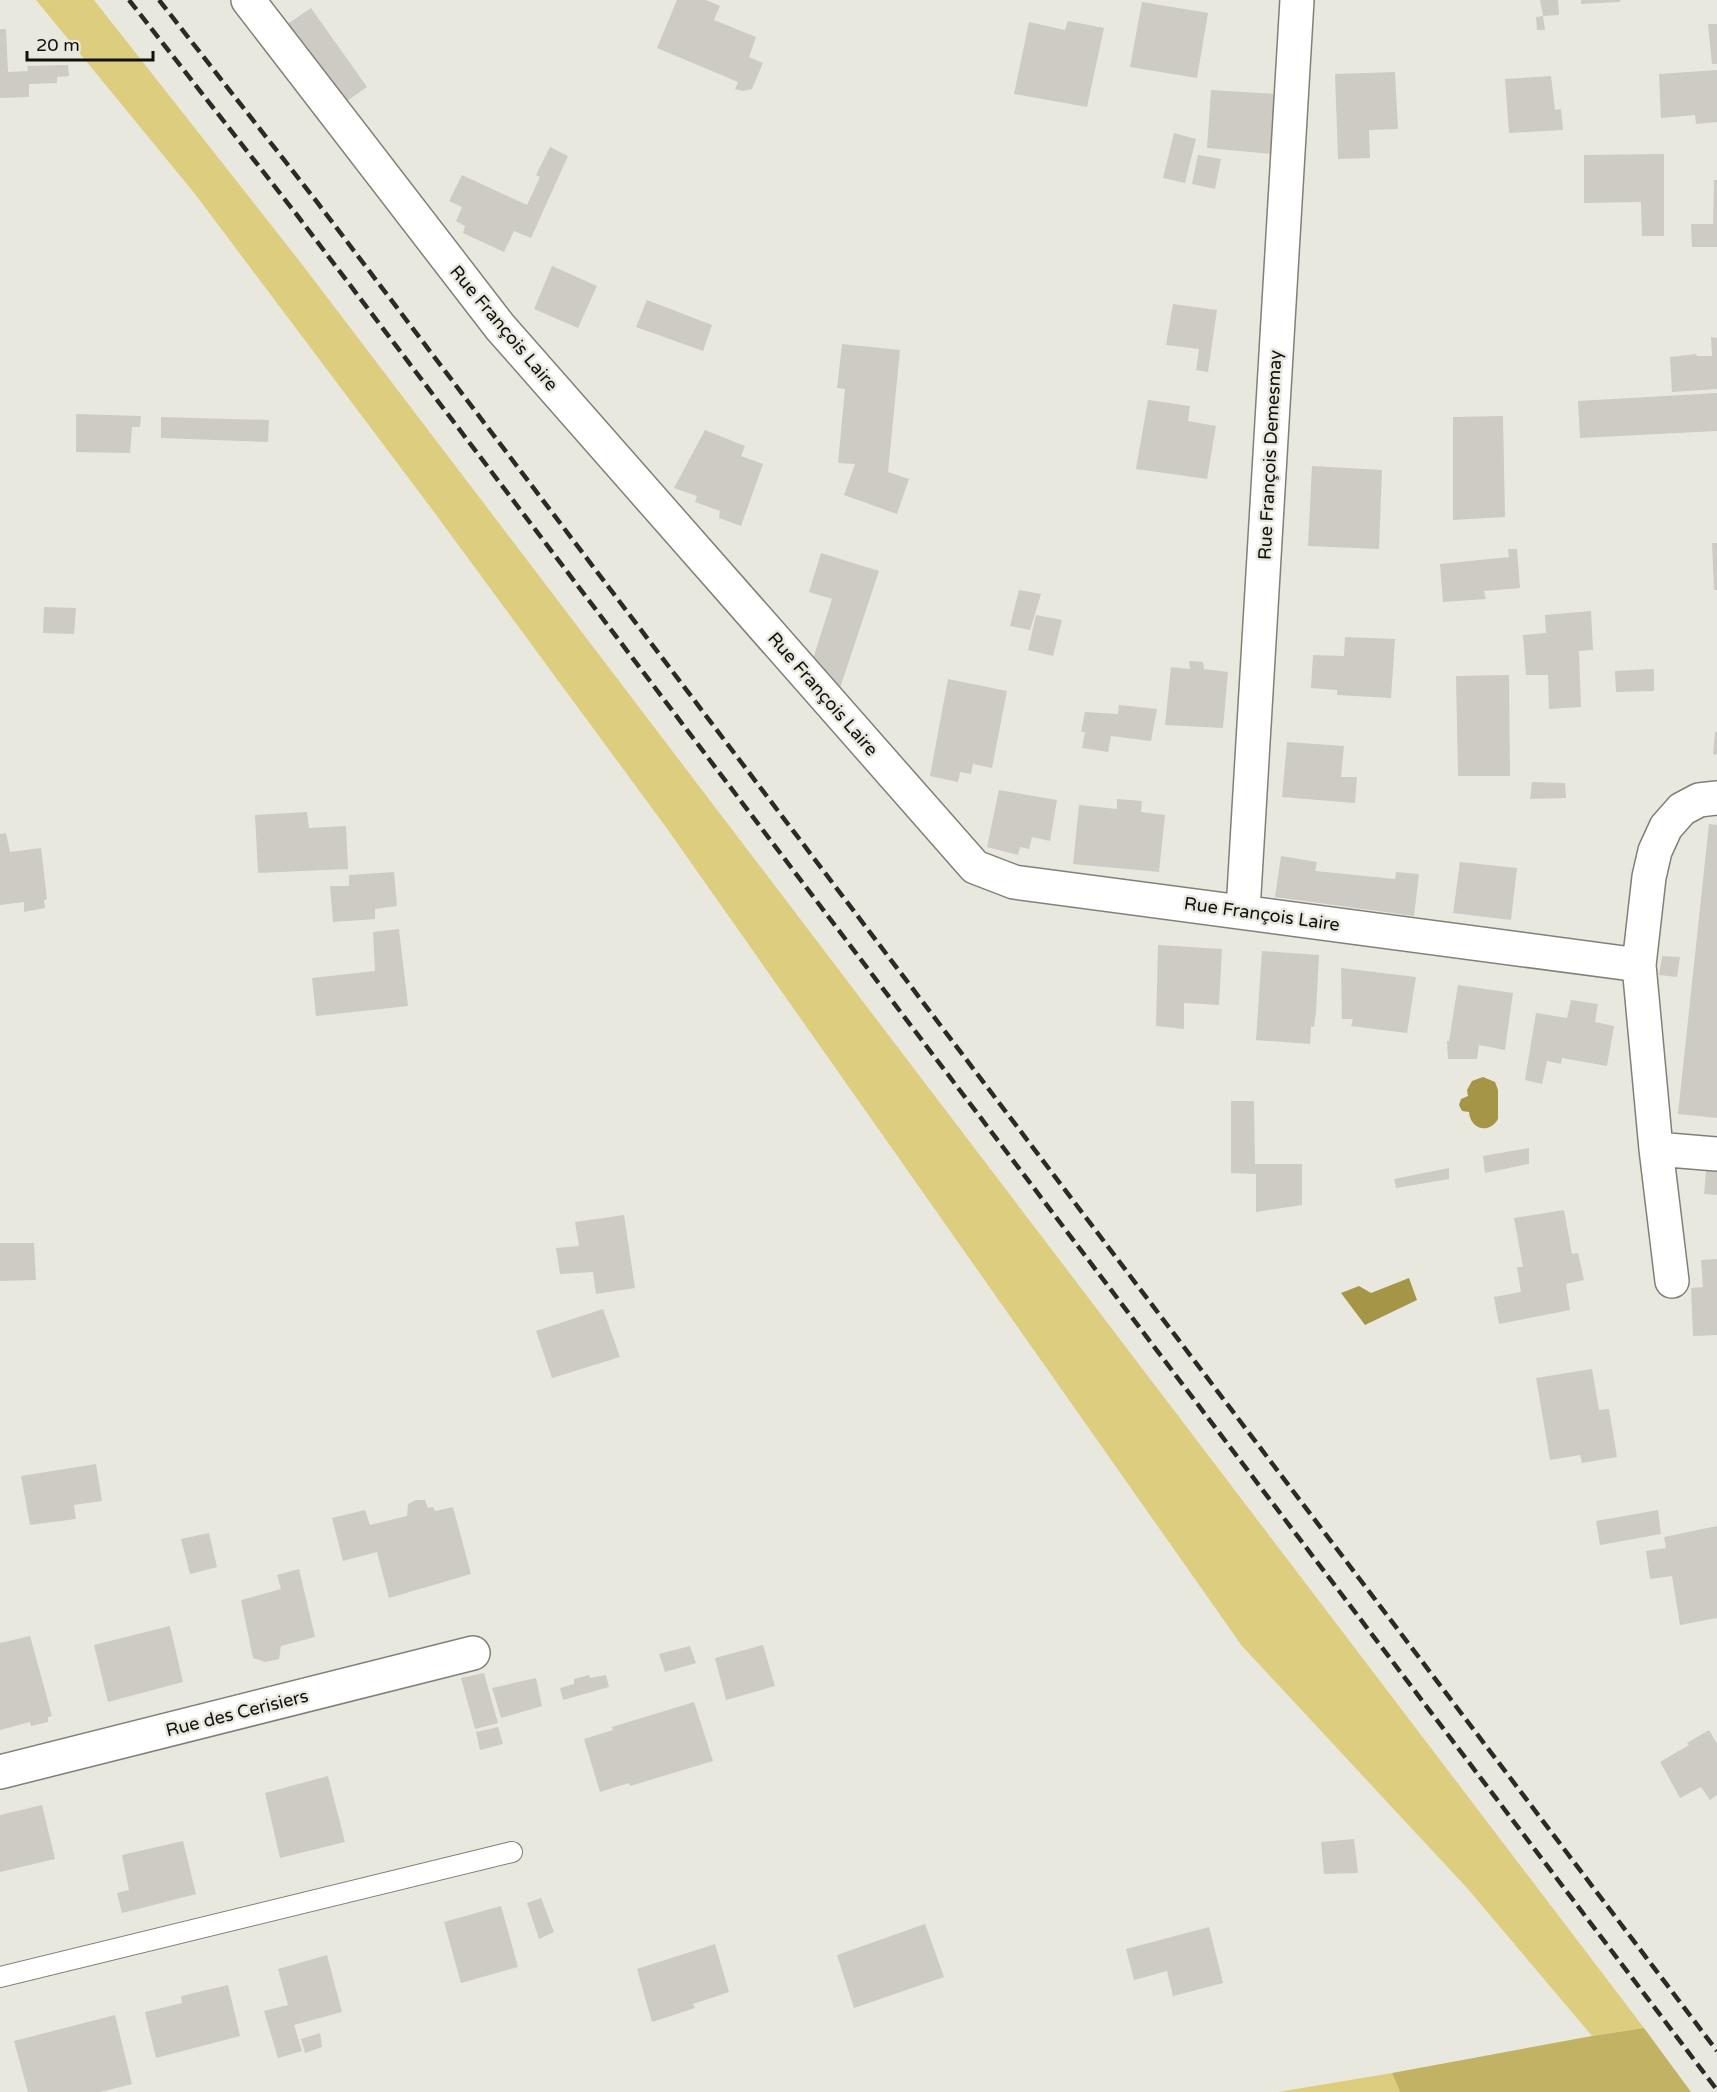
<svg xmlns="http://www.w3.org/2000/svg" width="1717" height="2092" viewBox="0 0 1717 2092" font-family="'Varela Round',sans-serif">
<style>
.green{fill:#ddce7f}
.forest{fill:#c1b264}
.water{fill:#a59647}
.building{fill:#cdcbc3}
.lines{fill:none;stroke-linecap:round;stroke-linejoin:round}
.lane-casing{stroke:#818078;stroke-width:22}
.street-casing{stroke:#818078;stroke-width:36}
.lane{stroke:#fff;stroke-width:20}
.street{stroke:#fff;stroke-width:33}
.rail{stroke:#2b2a27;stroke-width:4.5;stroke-dasharray:12 6;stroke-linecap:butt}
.labels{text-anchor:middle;stroke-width:5;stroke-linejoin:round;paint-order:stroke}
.street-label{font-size:18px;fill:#11100d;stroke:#e9e8df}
</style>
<rect width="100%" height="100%" fill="#e9e8df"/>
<path class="green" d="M36 0H94L301 263 1644 2028 1592 2036 1467 1888 1242 1646 668 830 434 512 195 194Z
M1392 2073 1400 2092H1278Z"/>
<path class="forest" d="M1644 2028 1691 2092H1400L1392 2073 1592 2036Z"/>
<path class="water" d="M1483 1077 1495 1082 1498 1090V1119C1489 1135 1470 1129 1469 1112L1462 1111 1459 1105 1461 1099 1468 1096 1467 1090 1472 1081Z
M1409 1278 1417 1300 1365 1325 1341 1293 1359 1286 1371 1293Z"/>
<path class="building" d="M677 0H706L720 6 714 20 756 37 749 57 763 63 752 89 743 91 735 89 738 82 657 48Z
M1540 0H1558L1559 15 1543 16Z
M1581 0H1620V2L1581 4Z
M1142 2 1208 13 1197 78 1130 67Z
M311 8 367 87 340 106 283 27Z
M1543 16 1545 30H1537L1536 17Z
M1068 21 1104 28 1087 107 1014 94 1029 22 1065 30Z
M1708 24H1717V64H1712Z
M0 29H6L8 72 28 71 27 66 68 65 69 76 57 77V83L29 84V97L0 98Z
M1717 70V122L1696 124 1695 115 1661 118 1659 74Z
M1395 72 1398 129 1369 130 1370 158 1338 159 1335 74Z
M1551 76 1555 110 1561 109 1563 130 1509 133 1505 79Z
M1211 90 1275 94 1272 154 1207 148Z
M1174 133 1196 139 1185 183 1163 178Z
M550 147 568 156 531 238 514 231 504 252 463 233 465 226 456 221 462 207 449 201 462 175 527 205 540 177 536 175Z
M1664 154V236H1642L1641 202 1584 203V155Z
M1198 155 1221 159 1215 189 1192 184Z
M1714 180H1717V247H1692L1691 224H1713Z
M552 266 597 286 578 328 534 309Z
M647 300 712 325 703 351 636 327Z
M1173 304 1217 310 1208 372 1196 370 1199 349 1166 345Z
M1711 337 1717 338V389L1672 392 1670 357 1696 354 1697 356H1712Z
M842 344 900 350 888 472 909 479 897 514 844 495 855 464 838 463 845 389 837 388Z
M1717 393V431L1580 438 1578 401Z
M1148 400 1190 406 1188 421 1216 426 1207 479 1136 469Z
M76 414 141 416 140 427H132L130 453 76 452Z
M1503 416 1505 517 1453 520V417Z
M161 417 269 420 268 442 161 438Z
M705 430 745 446 741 456 763 464 741 526 719 518 720 511 695 502 697 496 674 488Z
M1312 466 1382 470 1379 549 1308 546Z
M1712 543H1717V590H1714Z
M1508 549H1517L1520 588 1484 591 1486 599 1443 602 1440 564 1509 557Z
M821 553 879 571 839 691 812 662 832 599 809 592Z
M1019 590 1041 594 1030 630 1010 626Z
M44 607 76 608 74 634 43 633Z
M1591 611 1593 650 1579 651 1581 707 1549 709 1548 675H1526L1523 635 1546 633 1545 615Z
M1036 615 1062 620 1053 656 1028 650Z
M1345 637 1395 639 1391 698 1337 695V690L1311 688 1313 655 1344 656Z
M1189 661 1203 662 1204 669 1228 672 1223 728 1165 725 1171 667 1190 669Z
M1654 669V691L1616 692 1615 671Z
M1509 675 1510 776H1458L1456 676Z
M948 679 1007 691 992 768 973 764 971 774 960 772 958 782 930 776Z
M1119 705 1157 709 1151 741 1111 736 1108 752 1082 748 1085 732H1081L1085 712 1118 714Z
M1715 732H1717V755L1713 754Z
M1287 742 1344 746 1341 777H1357L1355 803 1282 797Z
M1532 782 1565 783 1566 798 1530 799Z
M999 790 1057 800 1050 841 1032 837 1029 849 1020 847 1018 855 987 847Z
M1117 799 1142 801 1141 812 1165 815 1159 872 1073 864 1079 805 1117 809Z
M307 812 309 828 346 826 348 869 258 873 255 815Z
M1709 824 1717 825V1118L1678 1114Z
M6 833 10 852 41 848 47 899 44 900 45 908 24 912V902L0 905V834Z
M1281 856 1317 862 1315 871 1395 879 1396 872 1419 874 1414 916 1275 897Z
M1460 862 1517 868 1511 920 1453 913Z
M394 872 397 906 375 909V919L333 922 330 886H349V875Z
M399 929 408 1006 316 1016 312 978 375 971 373 932Z
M1158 945 1222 949 1219 1005 1184 1003V1029L1156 1026Z
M1262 951 1319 955 1316 1013 1314 1027 1311 1026 1310 1044 1256 1040Z
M1662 956 1680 957 1677 977 1659 975Z
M1341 968 1416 977 1407 1033 1351 1026 1353 1019H1342Z
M1458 985 1513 993 1505 1050 1479 1045 1477 1059H1448L1447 1041H1449Z
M1571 1000 1598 1004 1595 1022 1614 1026 1607 1066 1562 1058 1561 1064 1547 1061 1542 1084 1525 1080 1536 1013 1567 1018Z
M1231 1101H1254L1255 1164H1302V1205L1256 1212V1174L1231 1173Z
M1529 1148V1164L1485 1173 1483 1156Z
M1707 1162 1717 1163V1195L1704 1194Z
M1449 1168V1179L1396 1188 1394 1179Z
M1564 1210 1572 1254 1578 1253 1584 1280 1566 1284 1570 1310 1499 1324 1494 1297 1521 1292 1517 1267H1523L1514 1218Z
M624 1215 635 1288 596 1294 593 1272 560 1274 556 1248 579 1246 575 1222Z
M0 1243H34L36 1280 0 1281Z
M1717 1259V1335L1693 1336 1691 1288 1703 1287 1701 1260Z
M603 1309 620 1357 552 1378 536 1331Z
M1592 1369 1599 1410 1609 1409 1617 1457 1582 1463 1580 1455 1550 1460 1536 1378Z
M96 1464 102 1501 74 1505 76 1519 30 1525 21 1476Z
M416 1500H425L428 1508 433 1507 435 1511 453 1507 471 1574 389 1598 377 1552 343 1561 332 1518 365 1510 370 1525 407 1516 408 1504Z
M1658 1510 1661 1534 1600 1545 1596 1521Z
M1717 1526V1618L1680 1625 1672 1576 1650 1579 1646 1551 1666 1548 1664 1537Z
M209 1533 217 1567 190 1574 181 1539Z
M299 1569 315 1637 281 1646 279 1659 265 1662 253 1658 241 1600 281 1589 277 1575Z
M170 1626 183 1682 108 1702 94 1645Z
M30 1636 52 1716 48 1717V1722L31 1726 30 1722 0 1730V1643Z
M763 1645 775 1686 726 1700 715 1658Z
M690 1646 696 1663 665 1672 659 1654Z
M484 1673 498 1723 475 1729 461 1678Z
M589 1675 590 1678 606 1675 609 1687 563 1700 560 1688 574 1684V1679Z
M536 1678 542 1706 501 1718 492 1688Z
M694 1702 713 1761 630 1786 629 1783 600 1792 584 1739 613 1730 612 1727Z
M498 1727 503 1744 480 1750 476 1732Z
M1709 1730 1717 1744V1795L1710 1800 1701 1787 1680 1798 1660 1762 1689 1745 1687 1743Z
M328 1776 345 1842 280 1858 265 1793Z
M42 1805 55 1859 0 1872V1815Z
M1354 1839 1358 1873 1324 1874 1321 1842Z
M183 1841 196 1894 122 1913 117 1893 129 1890 122 1855Z
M541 1898 554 1932 539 1939 527 1903Z
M501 1906 518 1967 461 1983 444 1922Z
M925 1924 944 1977 854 2008 837 1955Z
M1209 1927 1223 1983 1173 1996 1167 1971 1134 1980 1126 1949Z
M715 1944 729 1992 693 2004 695 2008 652 2022 637 1969Z
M327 1955 342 2012 294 2025 302 2051 278 2058 264 2011 288 2005 278 1969Z
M228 1985 240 2036 156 2058 145 2012 182 2003 181 1996Z
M115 2015 132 2084 100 2092H28L14 2041Z
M320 2033 322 2047 305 2053 301 2039Z"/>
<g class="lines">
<defs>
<path id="lane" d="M0 1977 512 1852"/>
<path id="street" d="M248 0 500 327 975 867 1014 882 1639 965
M1717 798 1699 800 1682 809 1666 827 1655 851 1649 877 1639 965 1656 1149 1717 1154
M1243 911 1297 0
M1656 1149 1672 1281
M0 1772 473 1653"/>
</defs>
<use href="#lane" class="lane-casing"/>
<use href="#street" class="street-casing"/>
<use href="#lane" class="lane"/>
<use href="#street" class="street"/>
<path class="rail" d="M129 0 297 215 1717 2090
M159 0 317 202 1717 2051"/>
</g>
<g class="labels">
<g class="street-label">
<text transform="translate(504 328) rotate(50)" y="6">Rue François Laire</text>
<text transform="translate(1270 455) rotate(-87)" y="6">Rue François Demesmay</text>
<text transform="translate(823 694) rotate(49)" y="6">Rue François Laire</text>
<text transform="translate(1262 914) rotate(8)" y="6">Rue François Laire</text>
<text transform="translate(237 1713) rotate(-14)" y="6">Rue des Cerisiers</text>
</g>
</g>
<path d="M27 51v9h126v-9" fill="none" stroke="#11100d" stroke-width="3"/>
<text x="36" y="51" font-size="18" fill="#11100d" stroke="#e9e8df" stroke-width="4.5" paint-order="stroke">20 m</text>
</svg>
